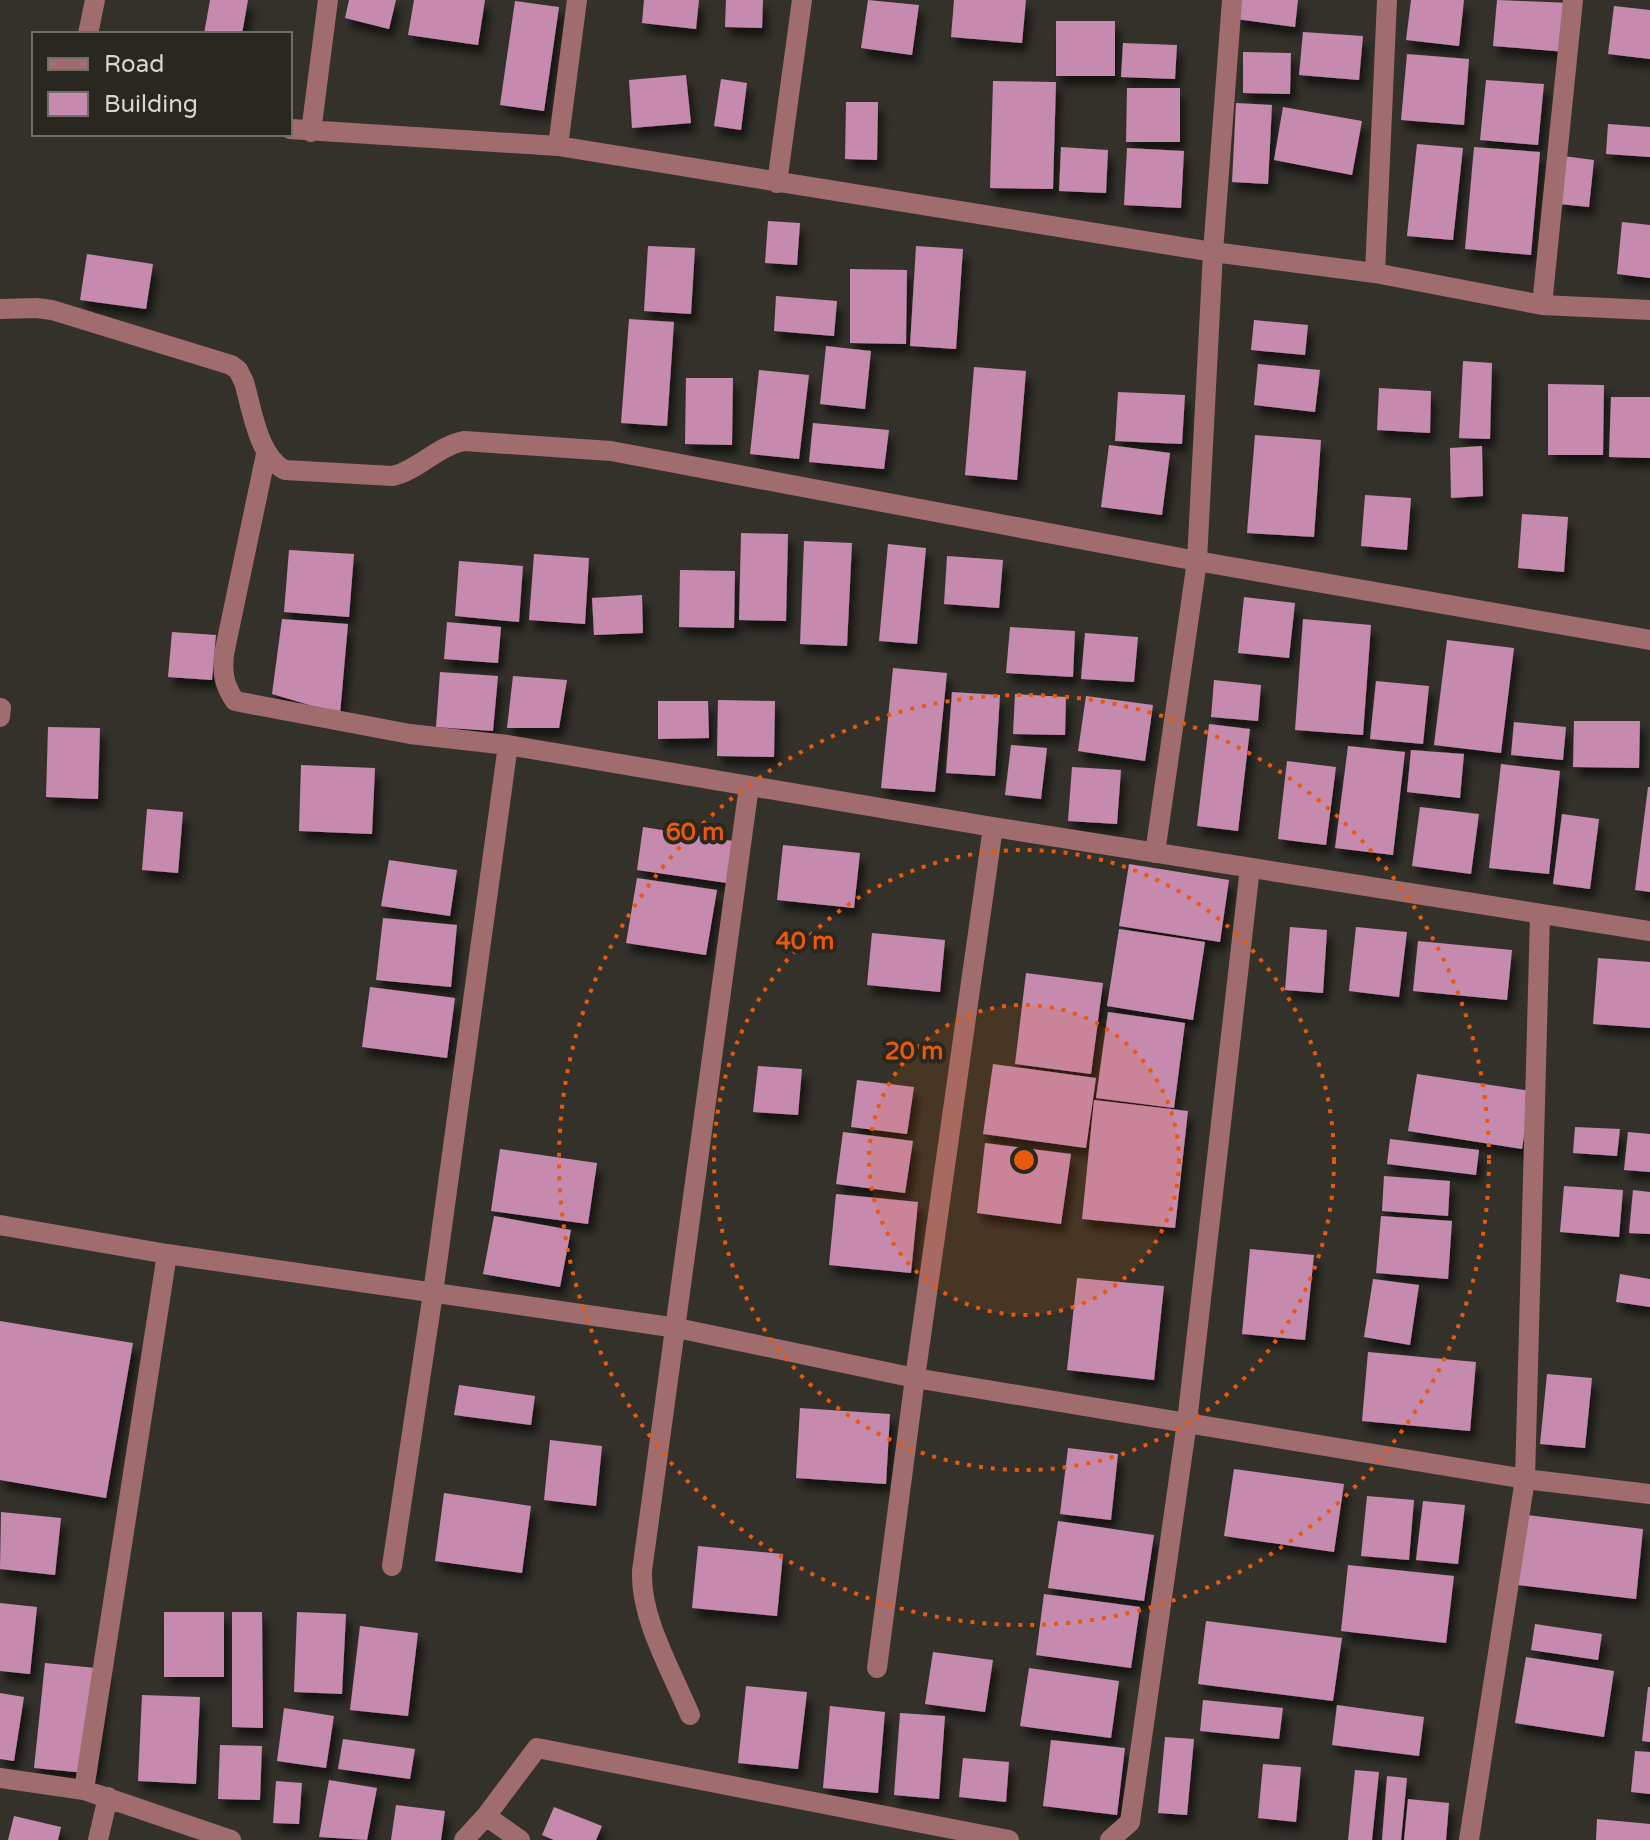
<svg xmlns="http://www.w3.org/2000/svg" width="1650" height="1840" viewBox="0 0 1650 1840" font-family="'Varela Round',sans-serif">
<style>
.building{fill:#c78aaf;filter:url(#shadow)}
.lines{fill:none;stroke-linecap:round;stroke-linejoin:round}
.minor{stroke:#a06c6d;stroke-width:20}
.ring{fill:none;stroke:#e8590c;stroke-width:4;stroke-dasharray:4 8}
.centre{fill:#e8590c;stroke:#292720;stroke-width:4}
.ring-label{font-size:24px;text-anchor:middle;font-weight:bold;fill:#e8590c;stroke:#292720;stroke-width:8;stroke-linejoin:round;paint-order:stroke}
</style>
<defs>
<filter id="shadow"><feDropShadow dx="5" dy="9" stdDeviation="4" flood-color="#0009"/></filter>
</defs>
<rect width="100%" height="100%" fill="#33312a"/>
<path class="building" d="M210 0H248L242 34H204Z
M349 0H396L389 29 345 18Z
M414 0H485L478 45 408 35Z
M644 0H699L696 29 642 23Z
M726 0H763L762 28 725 27Z
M868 0 919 5 912 55 861 48Z
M954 0H1026L1022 43 951 37Z
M1238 0H1298L1295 27 1236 19Z
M1411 0H1464L1459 46 1406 40Z
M1497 0 1570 3 1566 52 1493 46Z
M515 1 559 7 544 111 500 105Z
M1614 6 1650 10V59L1608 54Z
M1056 21H1115V76H1056Z
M1303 32 1363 36 1359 80 1299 75Z
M1123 43 1177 45 1175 79 1121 77Z
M1243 52 1291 53 1290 94 1243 93Z
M1407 54 1469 59 1464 125 1401 120Z
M686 75 691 123 632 128 629 80Z
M721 79 747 83 741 130 714 126Z
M1486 80 1544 84 1538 145 1480 140Z
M993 81 1056 82 1053 189 990 188Z
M1127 88H1180V142H1126Z
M846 102H878L877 160 845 159Z
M1236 103 1272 105 1268 184 1232 182Z
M1283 107 1362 121 1352 175 1274 160Z
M1608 124 1650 127V157L1606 154Z
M1417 144 1463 148 1453 240 1407 236Z
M1061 147 1108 150 1106 193 1059 191Z
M1474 147 1540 152 1531 255 1465 249Z
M1127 148 1184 151 1181 208 1124 205Z
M1563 156 1594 160 1589 207 1559 204Z
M768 221 800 223 797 265 765 263Z
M1622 222 1650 225V278L1617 274Z
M648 246 695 248 691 314 644 311Z
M916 246 963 249 956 349 910 346Z
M87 254 153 264 146 309 80 300Z
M850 269 907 270 906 344 850 343Z
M776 296 837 301 834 336 774 331Z
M629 319 674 322 667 426 621 423Z
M1254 320 1308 325 1305 355 1251 350Z
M826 346 871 351 865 409 820 404Z
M1463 361 1492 363 1490 439 1459 438Z
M1258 364 1320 370 1315 412 1254 405Z
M974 367 1026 371 1017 480 965 475Z
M759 370 809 375 799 459 750 454Z
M686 378H733L732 445 685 444Z
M1548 384 1604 385 1603 455H1548Z
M1379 388 1431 391 1430 433 1377 430Z
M1118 392 1185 395 1182 444 1115 441Z
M1611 397H1650V458L1609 457Z
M813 423 889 430 884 469 809 462Z
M1255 435 1321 440 1314 537 1247 533Z
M1109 445 1170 453 1162 515 1101 507Z
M1482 446 1483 496 1451 498 1450 448Z
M1365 495 1411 498 1407 550 1361 546Z
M1522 514 1568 517 1564 572 1518 568Z
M741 533 788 534 786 621 739 620Z
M804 541 852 543 847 646 800 644Z
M888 544 926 548 917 644 879 641Z
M289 550 354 554 349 617 284 612Z
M534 554 589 558 585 624 529 620Z
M947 556 1003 560 999 608 944 604Z
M459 561 523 566 519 622 455 616Z
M680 570 735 571 734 628 679 627Z
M642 595 643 633 594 635 592 598Z
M1244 597 1295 603 1289 658 1238 653Z
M282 619 348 624 340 714 272 694Z
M1303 619 1371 625 1363 735 1295 730Z
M447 622 501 627 498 663 444 659Z
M1010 627 1075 631 1073 677 1006 673Z
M172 632 216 635 212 680 168 677Z
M1085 633 1138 637 1134 682 1081 679Z
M1447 640 1514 648 1501 753 1434 745Z
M893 668 947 673 935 792 881 788Z
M440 672 498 676 493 731 436 727Z
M513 676 567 680 559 728H507Z
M1214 680 1261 685 1258 721 1211 717Z
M1376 681 1429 686 1423 744 1370 739Z
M952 692 1000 695 995 776 946 773Z
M1015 694 1066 697 1065 735 1013 734Z
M1086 696 1153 705 1145 761 1078 751Z
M718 700 775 701 774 757 717 756Z
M658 701H708L709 738 658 739Z
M1574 721H1640L1639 768 1573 767Z
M1514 722 1566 727 1563 760 1511 755Z
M1209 724 1250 729 1238 831 1197 826Z
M48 727 100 728 98 799 46 797Z
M1011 745 1047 748 1041 799 1005 795Z
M1348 746 1405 752 1393 855 1335 848Z
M1411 750 1464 754 1460 798 1407 792Z
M1287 761 1336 767 1326 845 1278 839Z
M1501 764 1560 771 1549 874 1489 868Z
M301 765 375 768 372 834 299 831Z
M1072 767 1121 770 1117 824 1068 821Z
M1648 787H1650V892L1635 890Z
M1420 807 1479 814 1471 874 1412 866Z
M147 809 183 812 178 873 142 870Z
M1562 814 1599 819 1590 889 1553 884Z
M643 827 733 841 727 883 637 870Z
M783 845 860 853 854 908 777 900Z
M389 860 457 870 450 916 381 906Z
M1129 864 1229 880 1220 942 1119 926Z
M637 878 717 890 706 955 626 943Z
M383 918 457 925 451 987 376 980Z
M1290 927 1327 930 1323 993 1285 990Z
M1356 927 1407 932 1399 997 1349 991Z
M1119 929 1205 942 1193 1020 1107 1006Z
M872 933 945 940 940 992 867 985Z
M1418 941 1512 950 1507 1000 1413 991Z
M1598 958 1650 962V1028L1593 1024Z
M1026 973 1103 983 1091 1074 1015 1064Z
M370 987 455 998 447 1058 362 1047Z
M1108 1012 1185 1023 1174 1108 1096 1098Z
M993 1064 1096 1078 1086 1148 983 1134Z
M758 1066 802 1069 798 1115 753 1112Z
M1417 1074 1531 1091 1522 1149 1408 1131Z
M857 1080 914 1087 907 1134 851 1127Z
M1094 1100 1188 1111 1175 1228 1082 1219Z
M1575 1127 1620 1129 1617 1156 1573 1153Z
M843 1132 913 1141 905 1193 836 1184Z
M1628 1132 1650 1134V1172L1624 1170Z
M1390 1139 1479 1150 1476 1175 1387 1164Z
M985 1143 1071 1154 1061 1224 977 1213Z
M500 1149 597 1163 588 1224 491 1211Z
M1384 1176 1450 1181 1448 1216 1382 1211Z
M1564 1186 1623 1190 1619 1237 1560 1232Z
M1633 1190 1650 1192V1234L1629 1233Z
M836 1194 918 1202 911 1273 829 1265Z
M494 1216 571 1230 560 1287 483 1274Z
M1381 1216 1452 1221 1448 1279 1376 1273Z
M1250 1249 1314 1255 1305 1340 1242 1334Z
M1620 1274 1650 1279V1307L1616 1302Z
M1077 1278 1164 1286 1154 1380 1067 1370Z
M1373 1279 1419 1285 1410 1345 1364 1337Z
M0 1321 133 1343 106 1498 0 1480Z
M1368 1352 1476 1362 1470 1431 1362 1421Z
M1547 1374 1592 1378 1585 1448 1540 1444Z
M459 1385 535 1396 531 1425 454 1415Z
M800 1408 890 1414 886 1484 796 1478Z
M550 1440 602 1446 596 1506 544 1500Z
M1068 1448 1118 1454 1111 1520 1060 1514Z
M1234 1469 1344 1484 1334 1552 1224 1536Z
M444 1493 531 1506 522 1573 435 1561Z
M1367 1496 1414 1500 1409 1560 1361 1556Z
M1423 1501 1465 1505 1458 1564 1416 1560Z
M1 1512 61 1518 55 1575 0 1569Z
M1527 1515 1643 1529 1636 1599 1518 1585Z
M1058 1521 1154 1535 1144 1601 1048 1588Z
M698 1546 783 1554 777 1616 692 1608Z
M1348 1565 1454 1576 1446 1643 1341 1631Z
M1044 1594 1140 1607 1131 1668 1036 1655Z
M0 1603 37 1607 30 1674 0 1671Z
M164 1612H224V1677H164Z
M232 1612H262L263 1728 232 1727Z
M297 1612 346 1614 342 1694 294 1692Z
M1206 1621 1342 1638 1333 1701 1198 1684Z
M1535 1624 1602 1634 1598 1660 1531 1650Z
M360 1626 418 1633 408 1716 350 1710Z
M933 1652 993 1660 985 1712 925 1704Z
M1526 1657 1614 1671 1604 1737 1515 1723Z
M45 1663 106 1669 96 1774 34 1768Z
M1029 1668 1119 1681 1111 1738 1020 1726Z
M746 1686 807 1692 798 1769 738 1763Z
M1648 1687H1650V1742L1642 1741Z
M0 1693 24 1697 14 1761 0 1759Z
M142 1695 200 1697 196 1784 138 1781Z
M1203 1700 1283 1708 1279 1739 1200 1731Z
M1337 1705 1424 1717 1419 1756 1332 1745Z
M830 1706 885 1712 878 1793 823 1788Z
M284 1708 334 1716 326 1768 277 1761Z
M900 1713 945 1716 939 1799 894 1795Z
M1165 1737 1194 1739 1187 1815 1158 1813Z
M343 1739 415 1749 410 1779 338 1769Z
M1051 1740 1125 1748 1117 1815 1043 1806Z
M220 1745 262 1746 260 1800 218 1799Z
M1635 1751 1650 1752V1794L1631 1792Z
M963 1758 1009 1762 1006 1802 959 1797Z
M1263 1764 1301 1767 1296 1822 1258 1818Z
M1355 1770 1379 1772 1372 1840H1348Z
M1387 1776 1407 1778 1401 1840H1382Z
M329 1780 377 1788 367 1840 319 1837Z
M276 1781 302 1783 299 1824 273 1823Z
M1408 1799 1449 1803 1446 1840H1404Z
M396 1805 445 1811 441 1840H391Z
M554 1807 602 1826 596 1840H554L542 1835Z
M14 1816 61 1827 58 1840H8Z
M1597 1819 1650 1824V1840H1596Z"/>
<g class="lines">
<path class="minor" d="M88 34 95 0
M290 129 558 146 1213 252 1375 273 1542 305 1650 310
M311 132 328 0
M558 146 577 0
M777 183 802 0
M1375 273 1387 0
M1542 305 1573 0
M0 309 36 308 52 310 231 365 238 370 244 382C252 409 258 457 285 470L393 476C419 470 437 446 464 441L611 451 1197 561 1650 640
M266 454 224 654C222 673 224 685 235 701L410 734 508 745 993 827 1650 931
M0 717 1 708
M1155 853 1197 561 1213 252 1232 0
M0 1225 167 1254 677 1328 915 1378 1525 1479 1650 1494
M392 1566 433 1293 508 745
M877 1668 915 1378 993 827
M690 1715C672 1672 640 1618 642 1571L749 786
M0 1778 84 1790 231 1840
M84 1790 167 1254
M486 1816 537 1748 1009 1840
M98 1840 108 1797
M464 1840 486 1816 520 1840
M1110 1840 1130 1822 1187 1422 1250 868
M1469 1840 1525 1479 1540 915"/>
</g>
<circle cx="1024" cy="1160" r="155" fill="#e8590c" fill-opacity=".12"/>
<g class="ring">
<circle cx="1024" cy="1160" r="155"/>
<circle cx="1024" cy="1160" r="310"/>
<circle cx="1024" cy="1160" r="465"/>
</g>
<circle cx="1024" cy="1160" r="12" class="centre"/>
<g class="ring-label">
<text x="695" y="840">60 m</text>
<text x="805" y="949">40 m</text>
<text x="914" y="1059">20 m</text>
</g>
<rect x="32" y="32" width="260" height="104" fill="#292720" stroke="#6f6d67" stroke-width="2"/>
<rect x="48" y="58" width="40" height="12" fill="#a06c6d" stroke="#6f6d67" stroke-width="2"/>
<text x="104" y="72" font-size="24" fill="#d8d6d2">Road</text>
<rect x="48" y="92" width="40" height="24" fill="#c78aaf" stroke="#6f6d67" stroke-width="2"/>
<text x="104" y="112" font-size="24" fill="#d8d6d2">Building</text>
</svg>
